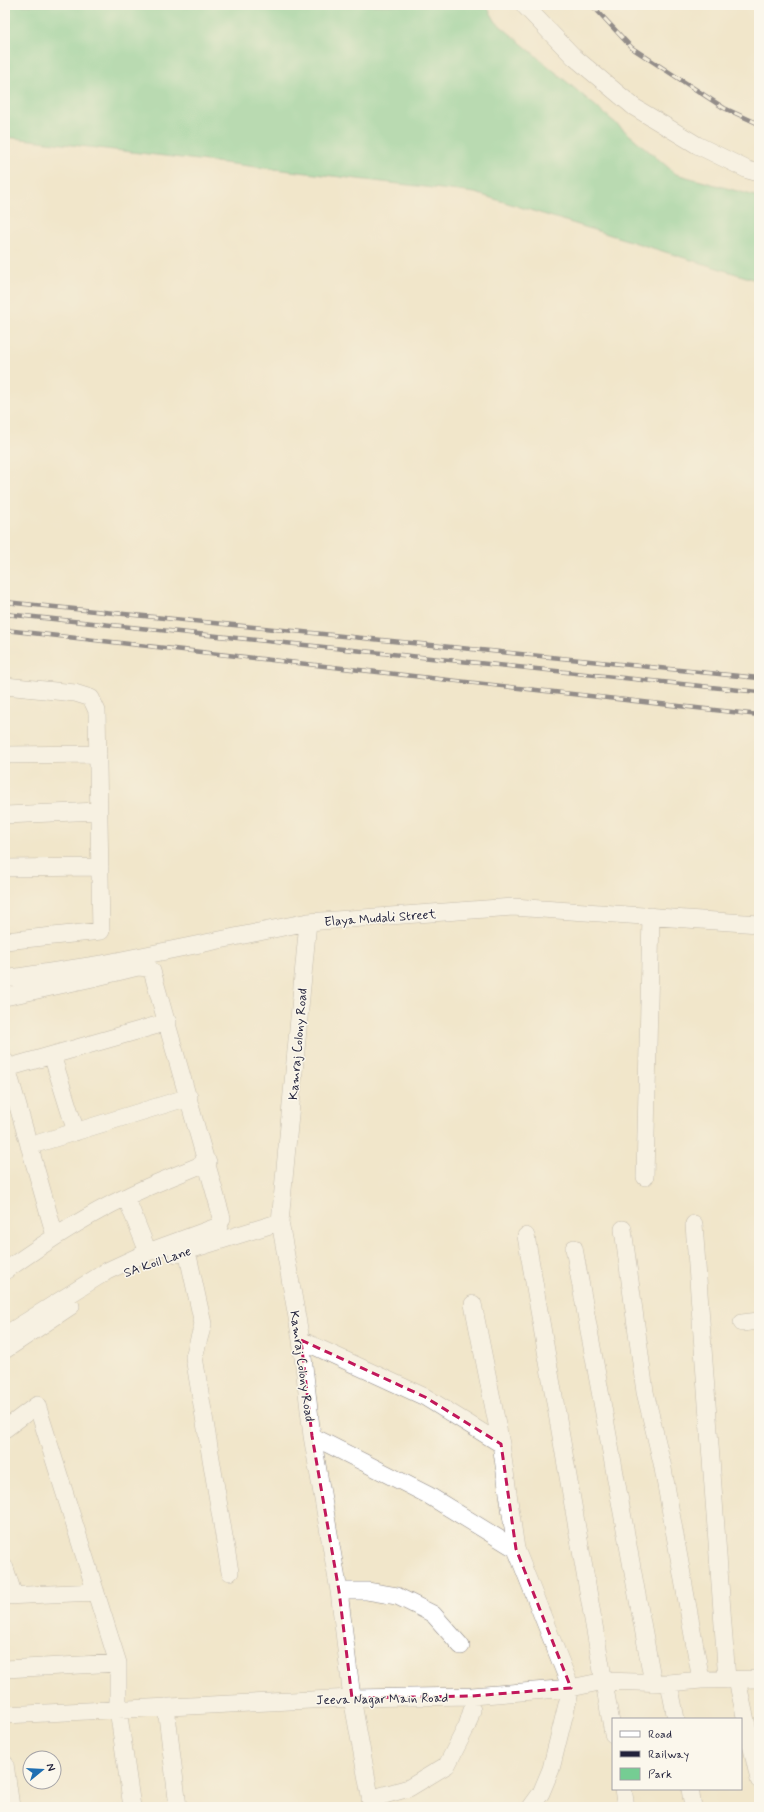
<svg xmlns="http://www.w3.org/2000/svg" width="764" height="1812" viewBox="0 0 764 1812" font-family="Mynerve,sans-serif">
<style>
.green{fill:#75cd93;stroke:#4c7867}
.lines{fill:none;stroke-linecap:round;stroke-linejoin:round}
.minor-casing{stroke:#8a8482;stroke-width:18}
.minor{stroke:#fff;stroke-width:17}
.rail-casing{stroke:#22223b;stroke-width:4.5}
.rail{stroke:#fbf7ec;stroke-width:3;stroke-dasharray:9;stroke-linecap:butt}
.marked{fill:none;stroke:#c2185b;stroke-width:3;stroke-dasharray:8 5;stroke-linejoin:round}
.labels{text-anchor:middle;stroke-width:3;stroke-linejoin:round;paint-order:stroke}
.street-label{font-size:13px;fill:#22223b;stroke:#fbf7ec}
</style>
<rect width="100%" height="100%" fill="#fbf7ec"/>
<filter id="ink" filterUnits="userSpaceOnUse"><feTurbulence type="fractalNoise" baseFrequency=".025" numOctaves="2"/><feDisplacementMap in="SourceGraphic" scale="8" xChannelSelector="R" yChannelSelector="G"/><feConvolveMatrix kernelMatrix="1 2 1 2 8 2 1 2 1" color-interpolation-filters="sRGB"/></filter>
<filter id="wash" filterUnits="userSpaceOnUse"><feTurbulence type="fractalNoise" baseFrequency=".012" numOctaves="4" result="noise"/><feDisplacementMap in="SourceGraphic" scale="16" xChannelSelector="R" yChannelSelector="G"/><feGaussianBlur stdDeviation="0.9" result="paint"/><feColorMatrix in="noise" values="0 0 0 0 0 0 0 0 0 0 0 0 0 0 0 0 0 1.4 0 .05"/><feComposite in="paint" operator="in"/></filter>
<g filter="url(#wash)">
<rect width="100%" height="100%" fill="#f1e6ca"/>
<path class="green" d="M5 5H486L496 22 676 174 759 197V281L475 193 5 137Z"/>
</g>
<g filter="url(#ink)">
<g class="lines">
<defs>
<path id="minor" d="M524 5 574 57 634 107 697 145 748 170 759 173
M5 686 75 693 91 698 97 711 101 931 5 941
M5 755 98 754
M5 815 99 811
M5 868 100 867
M308 922 280 1222 301 1340 312 1436 339 1591 352 1698 372 1807
M5 979 102 964 308 922 513 907 759 924
M5 997 93 978 138 967 149 968 152 971 222 1218 219 1226 148 1252 107 1271 5 1335
M52 1055 76 1132
M5 1061 55 1236
M7 1068 168 1022
M29 1146 189 1097
M645 1177 651 916
M126 1197 148 1252
M694 1224 727 1680
M623 1229 645 1392 662 1463 701 1680
M526 1236 613 1734
M574 1248 653 1683
M187 1251 203 1324 194 1357 230 1572
M177 1254 280 1222
M5 1271C44 1243 83 1217 126 1197 152 1184 180 1174 208 1162
M473 1304 501 1444 516 1549 571 1688 551 1769 541 1793 531 1807
M742 1323 759 1321
M301 1340 425 1397 501 1444
M5 1350 71 1306
M5 1429 37 1405 118 1663V1709L132 1807
M312 1436 428 1495 516 1549
M5 1568 14 1596
M339 1591H367L397 1596 433 1614 461 1646
M5 1596 96 1592
M5 1669 118 1663
M737 1680 759 1780
M669 1683 676 1719
M166 1707 178 1807
M5 1715 352 1698 472 1696 571 1688 604 1681 669 1683 701 1680 759 1679
M5 1764 11 1807
M623 1789 626 1807
M690 1789 693 1807
M370 1799 409 1788 447 1765 467 1726 472 1710"/>
</defs>
<use href="#minor" class="minor-casing"/>
<use href="#minor" class="minor"/>
<defs>
<path id="rail" d="M592 5 632 48 724 108 759 124
M5 602 759 678
M5 614 759 692
M5 630 759 715"/>
</defs>
<use href="#rail" class="rail-casing"/>
<use href="#rail" class="rail"/>
</g>
</g>
<path d="M0 0H764V1812H0ZM301 1340 425 1397 501 1444 516 1549 571 1688 472 1696 352 1698 339 1591 312 1436Z" fill="#f1e6ca" fill-opacity=".55" fill-rule="evenodd"/>
<path class="marked" d="M301 1340 425 1397 501 1444 516 1549 571 1688 472 1696 352 1698 339 1591 312 1436Z"/>
<g class="labels">
<g class="street-label">
<text transform="translate(380 917) rotate(-4)" y="5">Elaya Mudali Street</text>
<text transform="translate(297 1044) rotate(-85)" y="5">Kamraj Colony Road</text>
<text transform="translate(157 1261) rotate(-19)" y="5">SA Koil Lane</text>
<text transform="translate(303 1366) rotate(82)" y="5">Kamraj Colony Road</text>
<text transform="translate(382 1698) rotate(-1)" y="5">Jeeva Nagar Main Road</text>
</g>
</g>
<rect width="764" height="1812" fill="none" stroke="#fbf7ec" stroke-width="20"/>
<rect x="612" y="1718" width="130" height="72" fill="#fbf7ec" stroke="#a4a2a5"/>
<rect x="620" y="1731" width="20" height="6" fill="#ffffff" stroke="#a4a2a5"/>
<text x="648" y="1738" font-size="12" fill="#22223b">Road</text>
<rect x="620" y="1751" width="20" height="6" fill="#22223b" stroke="#a4a2a5"/>
<text x="648" y="1758" font-size="12" fill="#22223b">Railway</text>
<rect x="620" y="1768" width="20" height="12" fill="#75cd93" stroke="#a4a2a5"/>
<text x="648" y="1778" font-size="12" fill="#22223b">Park</text>
<g transform="translate(42 1770) rotate(72)"><circle r="19" fill="#fbf7ec" stroke="#a4a2a5"/>
<path d="M0-3L7 15L0 10L-7 15Z" fill="#1f6fb2"/>
<text y="-6" font-size="11" font-weight="bold" text-anchor="middle" fill="#22223b">N</text>
</g>
</svg>
